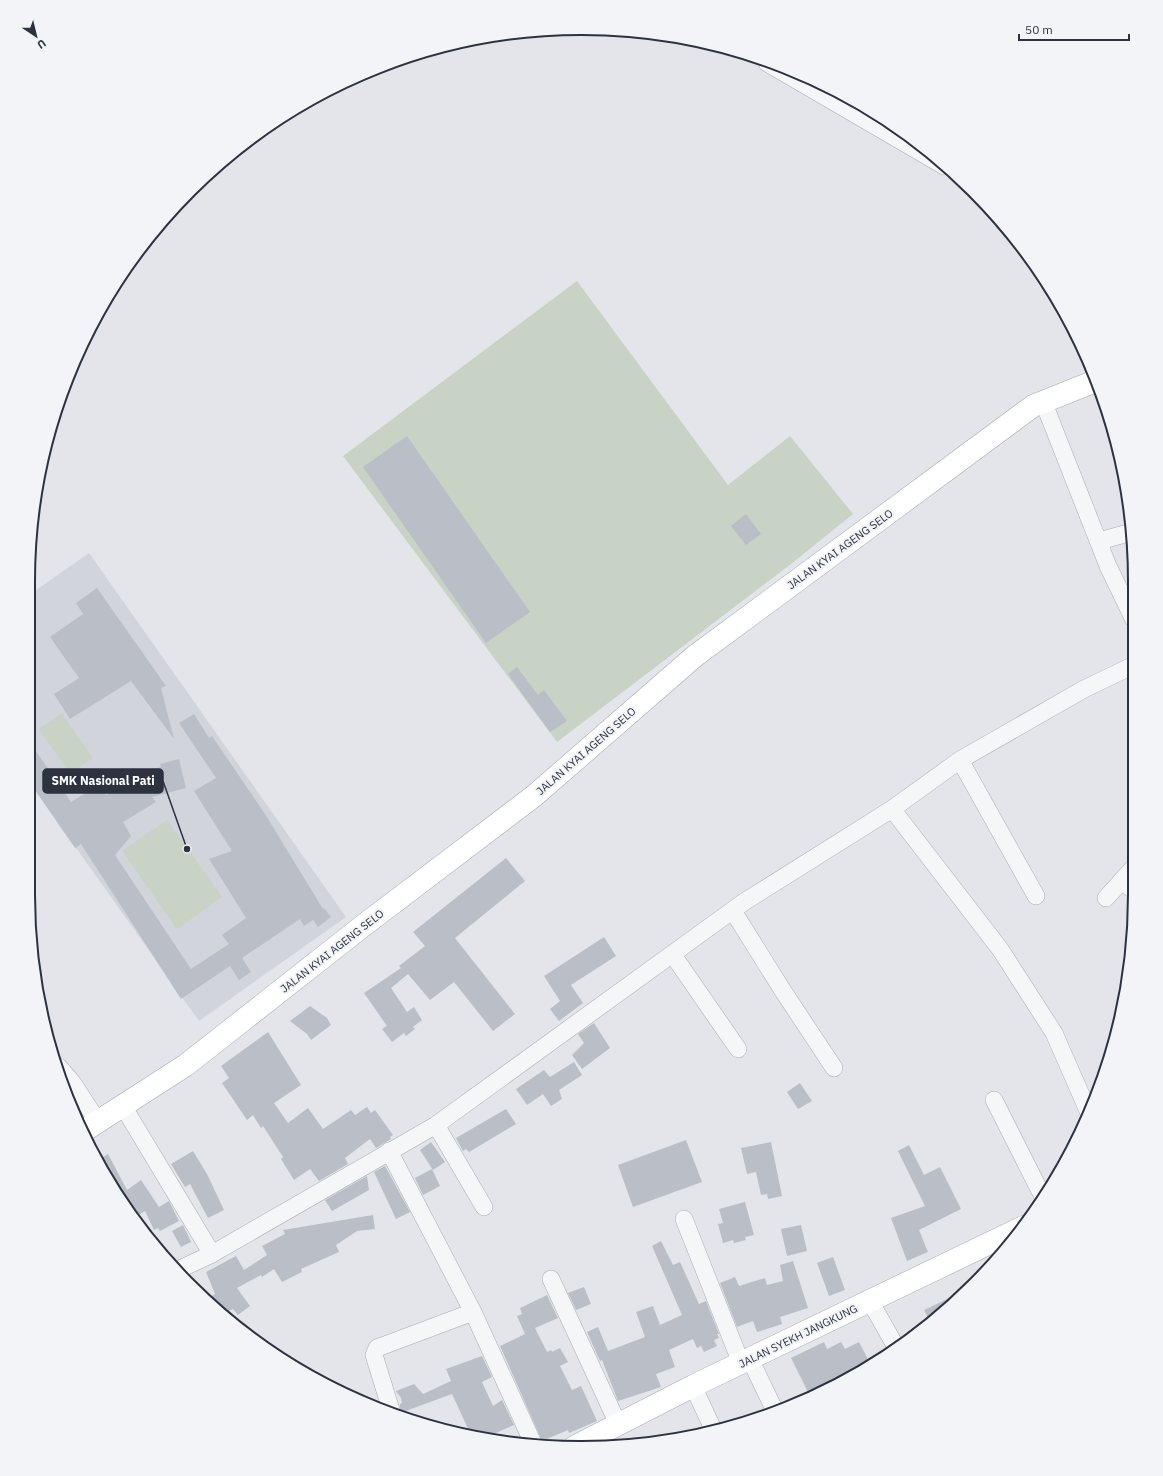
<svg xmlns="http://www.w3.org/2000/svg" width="1163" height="1476" viewBox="0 0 1163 1476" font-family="'IBM Plex Sans',sans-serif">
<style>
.built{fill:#d1d4db}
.green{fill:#c8d3c5}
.building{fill:#babec6}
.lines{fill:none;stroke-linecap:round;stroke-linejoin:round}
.minor-casing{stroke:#a8acb4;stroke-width:18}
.secondary-casing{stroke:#a8acb4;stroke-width:23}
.primary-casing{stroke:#a3a9b4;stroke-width:23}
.minor{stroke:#f5f6f8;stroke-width:17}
.secondary{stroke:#fff;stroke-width:22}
.primary{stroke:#fff;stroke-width:22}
.labels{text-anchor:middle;stroke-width:4;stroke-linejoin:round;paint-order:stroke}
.street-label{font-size:11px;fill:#2c3240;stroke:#f2f4f7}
.rim{fill:none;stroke:#2c3240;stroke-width:2}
.leader{fill:none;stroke:#2c3240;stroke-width:1.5}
.callout-dot{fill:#2c3240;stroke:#f2f4f7;stroke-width:1.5}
.callout{fill:#2c3240;stroke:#2c3240;stroke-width:1.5}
.callout-label{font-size:12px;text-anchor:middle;font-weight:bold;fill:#fff}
</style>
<rect width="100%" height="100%" fill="#e3e5ea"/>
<path class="built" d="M89 553 346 917 199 1021 28 780 29 595Z"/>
<path class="green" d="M577 281 728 485 790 436 853 514 791 564 557 742 343 456Z
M62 713 93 758 70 774 39 729Z
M167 820 222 897 177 929 122 851Z"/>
<path class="building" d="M407 436 530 612 486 643 363 467Z
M746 514 761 534 746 545 731 526Z
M97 588 166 686 161 688 174 739 131 681 70 719 54 694 79 678 50 637 83 614 76 603Z
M517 667 538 695 544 690 567 721 550 732 508 674Z
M194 714 209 738 212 736 265 814 323 909 324 908 331 917 318 927 313 920 304 926 300 919 242 958 251 972 239 980 230 966 181 999 81 844 75 848 28 780 29 741 71 802 100 784 106 795 147 771 161 767 160 764 179 759 186 788 152 797 156 802 123 822 131 836 115 855 191 969 229 944 222 935 246 918 209 859 232 851 194 791 216 778 179 723Z
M506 858 525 881 455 938 515 1014 493 1031 454 982 430 1000 408 974 391 988 407 1012 414 1007 422 1020 413 1027 415 1029 406 1036 404 1033 392 1042 382 1029 387 1026 364 993 401 968 399 966 425 946 413 932Z
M604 937 616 956 571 985 583 1003 559 1021 550 1009 560 1001 544 976Z
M310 1006 327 1018 331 1025 311 1040 307 1034 290 1021Z
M594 1023 610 1048 582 1069 572 1055 584 1043 578 1034Z
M268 1032 301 1085 274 1103 288 1123 308 1108 323 1129 351 1110 355 1115 367 1107 371 1113 375 1110 393 1135 390 1137 391 1139 376 1148 370 1139 345 1158 348 1164 319 1181 310 1169 294 1180 281 1159 283 1157 263 1126 261 1128 253 1115 247 1120 222 1083 229 1078 221 1066Z
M574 1062 582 1075 559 1090 562 1099 551 1106 543 1094 527 1105 516 1089 544 1070 550 1077Z
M800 1083 812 1101 798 1109 787 1092Z
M506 1109 516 1124 469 1152 466 1149 463 1151 456 1138Z
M686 1140 702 1182 633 1207 618 1165Z
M431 1142 445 1162 433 1170 420 1150Z
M771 1142 782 1196 768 1199 767 1194 761 1195 756 1172 747 1174 741 1148Z
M909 1145 924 1175 940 1167 961 1209 919 1230 928 1252 907 1261 891 1218 925 1206 898 1151Z
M193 1151 207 1174 224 1210 208 1218 190 1184 185 1187 171 1164Z
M108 1154 127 1190 141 1180 159 1207 169 1201 179 1221 160 1231 158 1228 154 1230 145 1211 137 1216 102 1171 98 1160Z
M385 1166 410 1212 396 1219 374 1172Z
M432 1169 440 1186 423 1195 415 1178Z
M367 1176 369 1190 332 1211 325 1200Z
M745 1202 754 1235 745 1237 746 1240 734 1243 733 1240 723 1243 718 1224 723 1223 719 1209Z
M373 1215 375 1229 357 1231 336 1245 339 1252 301 1269 302 1272 282 1282 274 1269 262 1277 261 1275 237 1288 250 1306 238 1315 233 1309 225 1313 207 1299 215 1294 206 1272 236 1256 244 1270 267 1255 262 1246 285 1234 283 1230Z
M183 1225 191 1242 181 1247 172 1231Z
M801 1225 807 1251 787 1256 781 1229Z
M661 1241 673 1265 680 1262 699 1304 706 1301 719 1334H717L719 1338 714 1340 717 1346 704 1352 701 1346 697 1348 693 1339 669 1350 675 1367 656 1374 661 1387 618 1401 602 1360 600 1361 587 1332 598 1327 608 1351 645 1337 636 1312 653 1306 660 1325 682 1315 652 1246Z
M833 1257 845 1290 829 1296 817 1263Z
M793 1261 808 1308 780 1317 782 1324 757 1332 753 1321 737 1327 720 1283 735 1277 739 1286 765 1278 767 1285 783 1281 780 1265Z
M584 1287 591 1304 576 1310 568 1293Z
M960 1293 961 1295 947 1310 930 1322 924 1310Z
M547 1295 558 1318 535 1328 547 1352 551 1350 552 1352 560 1348 568 1362 560 1366 572 1390 581 1386 597 1421 569 1433 568 1430 542 1441 500 1346 525 1334 517 1316 522 1314 520 1308Z
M824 1342 827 1349 841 1342 845 1349 859 1342 871 1365 858 1374 809 1394 791 1358Z
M482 1356 492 1377 482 1382 493 1406 502 1400 514 1425 489 1436 470 1433 452 1394 400 1413V1404L402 1403 401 1398 396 1391 414 1384 423 1394 451 1381 446 1369Z"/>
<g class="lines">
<defs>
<path id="minor" d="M767 63 944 166
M1043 401 1108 566 1134 620
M1099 541 1132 532
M960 760 1036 896
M892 809 1000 949 1054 1033 1089 1113
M1121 881 1135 891
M1106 898 1135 866
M733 911 783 991 834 1068
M673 955 738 1049
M59 1067 72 1082 98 1122
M994 1100 1042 1195
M123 1106 212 1254
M436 1125 484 1207
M389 1151 473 1312
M684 1219 741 1363
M178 1270 212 1254 436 1125 744 902 892 809 960 760 1084 689 1134 665
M551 1279 618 1424
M870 1301 896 1347
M750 1359 774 1409
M693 1386 714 1431
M391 1410 374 1355 377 1348 473 1312 532 1441"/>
<path id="secondary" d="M574 1447 693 1386 1023 1227"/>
<path id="primary" d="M85 1130 186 1065 364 925 534 796 695 656 1033 406 1093 382"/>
</defs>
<use href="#minor" class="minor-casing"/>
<use href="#secondary" class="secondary-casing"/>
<use href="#primary" class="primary-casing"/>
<use href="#minor" class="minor"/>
<use href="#secondary" class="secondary"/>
<use href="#primary" class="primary"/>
</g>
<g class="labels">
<g class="street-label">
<text transform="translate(840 549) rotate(-36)" y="4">JALAN KYAI AGENG SELO</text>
<text transform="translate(586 751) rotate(-41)" y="4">JALAN KYAI AGENG SELO</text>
<text transform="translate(332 951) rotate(-38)" y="4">JALAN KYAI AGENG SELO</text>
<text transform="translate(798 1336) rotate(-26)" y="4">JALAN SYEKH JANGKUNG</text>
</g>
</g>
<path d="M0 0H1163V1476H0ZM581 35H582A546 546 0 0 1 1128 581V895A546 546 0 0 1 582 1441H581A546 546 0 0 1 35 895V581A546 546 0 0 1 581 35Z" fill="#f2f4f7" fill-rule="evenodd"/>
<path class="rim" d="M581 35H582A546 546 0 0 1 1128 581V895A546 546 0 0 1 582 1441H581A546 546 0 0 1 35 895V581A546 546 0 0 1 581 35Z"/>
<path class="leader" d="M187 849L163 781"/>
<circle class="callout-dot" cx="187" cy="849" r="4"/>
<rect class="callout" x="43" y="769" width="120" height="24" rx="4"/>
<g class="callout-label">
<text x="103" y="785">SMK Nasional Pati</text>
</g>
<g transform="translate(36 36) rotate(145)" stroke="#f2f4f7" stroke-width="3" paint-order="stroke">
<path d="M0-3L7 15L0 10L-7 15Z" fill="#2c3240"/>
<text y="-6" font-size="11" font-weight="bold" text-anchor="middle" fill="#2c3240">U</text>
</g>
<path d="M1019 34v6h110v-6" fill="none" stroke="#2c3240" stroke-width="2"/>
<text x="1025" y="34" font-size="12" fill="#2c3240" stroke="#f2f4f7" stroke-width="3" paint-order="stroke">50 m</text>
</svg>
